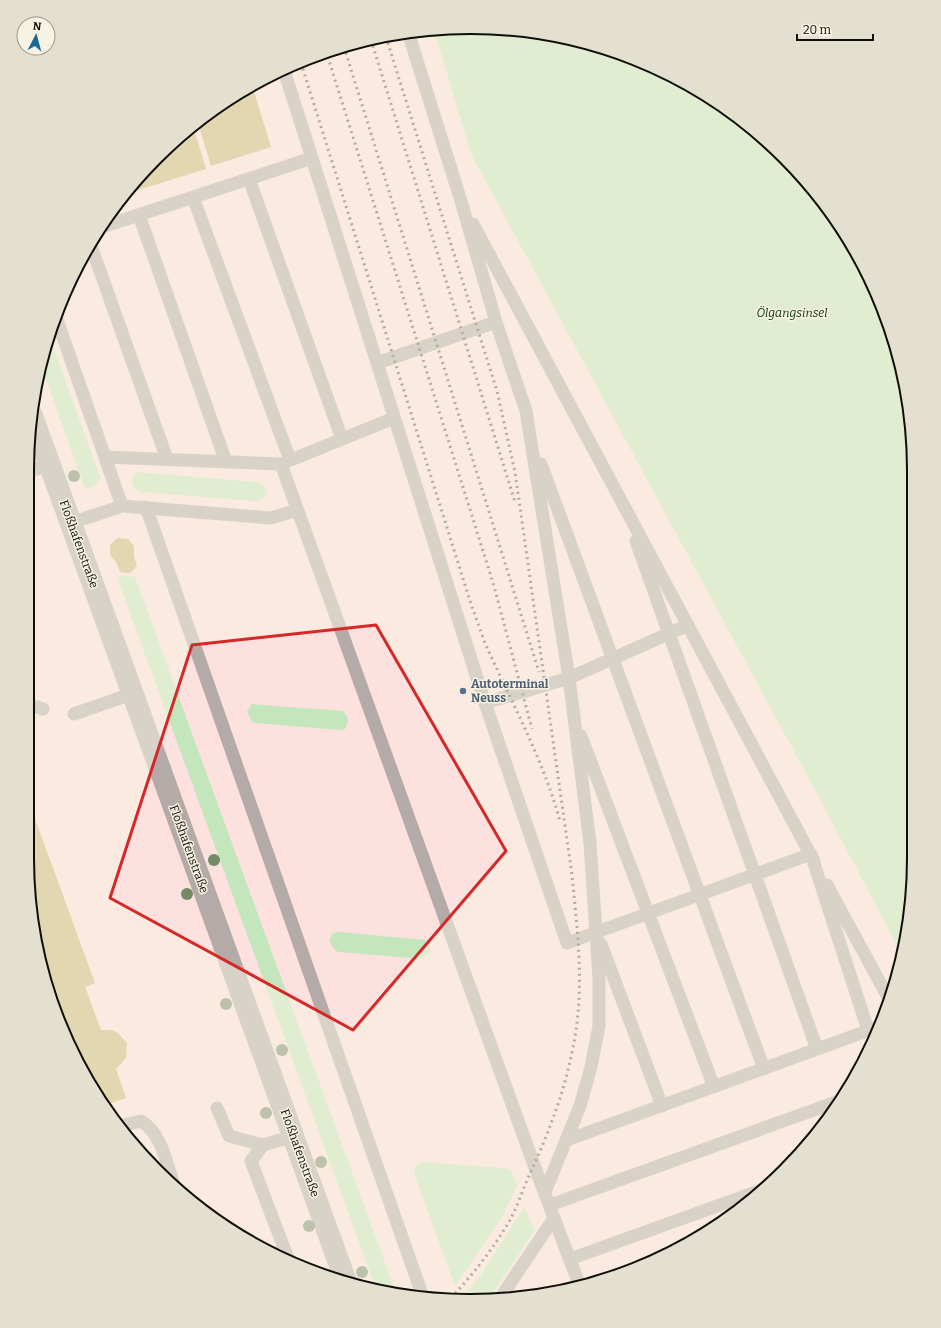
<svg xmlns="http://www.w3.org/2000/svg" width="941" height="1328" viewBox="0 0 941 1328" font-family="Bitter,serif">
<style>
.industrial{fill:#fce1de}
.green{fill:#c3e6bc}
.building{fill:#c7b576}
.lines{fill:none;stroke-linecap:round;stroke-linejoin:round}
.service{stroke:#b4aba9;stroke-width:13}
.minor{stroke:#b4aba9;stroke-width:22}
.rail{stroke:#5a574e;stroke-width:3;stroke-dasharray:2 4;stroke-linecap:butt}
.tree{fill:#748a66}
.marked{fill:none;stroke:#d62828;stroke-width:3;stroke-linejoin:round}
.service-dot{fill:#5c6f8a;stroke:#f7f2e1;stroke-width:1.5}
.labels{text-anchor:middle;stroke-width:3;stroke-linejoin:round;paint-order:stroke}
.park-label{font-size:12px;font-style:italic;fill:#083401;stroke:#f7f2e1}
.street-label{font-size:12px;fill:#0f0e08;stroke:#f7f2e1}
.service-label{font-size:12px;font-weight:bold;fill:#4e5e75;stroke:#f7f2e1;text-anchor:start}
.rim{fill:none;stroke:#0f0e08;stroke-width:2}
</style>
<rect width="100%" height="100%" fill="#f7f2e1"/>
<path class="industrial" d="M434 30 471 154 823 805 902 955 899 972 868 1054 822 1128 763 1191 717 1226 640 1267 528 1297H412L328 1278 275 1255 178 1191 102 1104 73 1053 42 973 27 858V470L36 384 61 301 87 249 137 178 178 137 249 86 328 50 413 31Z"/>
<path class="green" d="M500 28 586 42 667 73 741 119 804 178 868 275 899 355 910 412 913 886 902 955 823 805 471 154 434 30Z
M50 338 100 477 96 485 85 489 41 365Z
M136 472 257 482 262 484 267 492 265 496 257 501 141 492C131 488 129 480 136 472Z
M123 575 135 577 396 1293 376 1289 118 580Z
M252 704 343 711C349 717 349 721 345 729L339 730 257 723 252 722 247 711Z
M339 932 425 940C430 944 432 948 429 954L421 959 338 952 334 949 329 941 333 933Z
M424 1162 504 1168 511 1170 517 1186 502 1217 455 1286 414 1173 416 1165Z
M524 1207 535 1230 490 1297H463L480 1276Z"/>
<path class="building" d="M252 85 271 147 211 166 198 123Z
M193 126 206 169 125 194 137 178 178 137Z
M117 538 128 539 134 546V557L137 566 130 573 120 572 116 562 110 555V545Z
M27 797 95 983 85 987 101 1030H112L118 1033 127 1043 126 1058 116 1069 126 1098 103 1106 73 1053 42 973 27 858Z"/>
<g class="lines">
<path class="service" d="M408 32 461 201 496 322 526 411 569 678 590 843 599 978V1026L591 1067 580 1106 545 1192
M284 70 485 703 567 943 811 854 868 1030
M249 179 342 439
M193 197 290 460
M139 215 226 462
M473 224 814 861
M102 227 312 158
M90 243 167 459
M56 317 122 506
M377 363 496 322
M105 457 281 464 394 418
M281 464 534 1165 579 1284
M541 464 764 1069
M27 472 50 465
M146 507 423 1297
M71 523 122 506 271 518 297 510
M636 541 817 1049
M485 703 569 678 688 625
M27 704 43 709
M74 714 134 693
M581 736 714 1087
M827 885 889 999
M601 944 662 1106
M217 1108 229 1136 263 1145 294 1136
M121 1126 141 1121C162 1133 167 1166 175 1187
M567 1140 878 1027
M263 1145 251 1161 289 1261
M550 1205 839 1101
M570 1259 764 1189
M501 1297 554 1218"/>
<path class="minor" d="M32 416 346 1282"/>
<path class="rail" d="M386 37 497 391 515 472 572 875C576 916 581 957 579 999 576 1062 554 1122 528 1178 522 1192 517 1207 510 1220 494 1248 473 1274 452 1297
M371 40 515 502
M344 47 539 672
M326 51 494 586 532 729
M301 63 471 604C477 620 482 637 489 652 515 709 543 760 560 821"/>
</g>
<g class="tree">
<circle cx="74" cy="476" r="6"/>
<circle cx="214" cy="860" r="6"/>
<circle cx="187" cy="894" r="6"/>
<circle cx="226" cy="1004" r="6"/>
<circle cx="282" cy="1050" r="6"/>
<circle cx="266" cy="1113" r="6"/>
<circle cx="321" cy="1162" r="6"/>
<circle cx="309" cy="1226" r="6"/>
<circle cx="362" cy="1272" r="6"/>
</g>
<path d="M0 0H941V1328H0ZM376 625 506 851 353 1030 110 898 192 645Z" fill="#f7f2e1" fill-opacity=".55" fill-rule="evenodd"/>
<path class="marked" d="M376 625 506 851 353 1030 110 898 192 645Z"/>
<circle class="service-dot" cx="463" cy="691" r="4"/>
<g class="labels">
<g class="park-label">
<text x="792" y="317">Ölgangsinsel</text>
</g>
<g class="street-label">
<text transform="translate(79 544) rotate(70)" y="4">Floßhafenstraße</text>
<text transform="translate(189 849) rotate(70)" y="4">Floßhafenstraße</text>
<text transform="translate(300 1153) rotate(70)" y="4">Floßhafenstraße</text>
</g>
<g class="service-label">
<text x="471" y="688">Autoterminal<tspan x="471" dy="14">Neuss</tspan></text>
</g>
</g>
<path d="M0 0H941V1328H0ZM470 34H471A436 436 0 0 1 907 470V858A436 436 0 0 1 471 1294H470A436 436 0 0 1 34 858V470A436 436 0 0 1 470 34Z" fill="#e4e0d0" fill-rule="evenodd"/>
<path class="rim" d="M470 34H471A436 436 0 0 1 907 470V858A436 436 0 0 1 471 1294H470A436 436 0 0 1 34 858V470A436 436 0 0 1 470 34Z"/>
<g transform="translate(36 36) rotate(6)"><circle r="19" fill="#f7f2e1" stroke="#9a978a"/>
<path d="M0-3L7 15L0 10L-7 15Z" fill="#17699a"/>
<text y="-6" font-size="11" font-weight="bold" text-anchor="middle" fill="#0f0e08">N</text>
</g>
<path d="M797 34v6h76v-6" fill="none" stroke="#0f0e08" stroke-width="2"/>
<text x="803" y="34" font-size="12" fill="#0f0e08" stroke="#f7f2e1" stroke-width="3" paint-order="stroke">20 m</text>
</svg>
